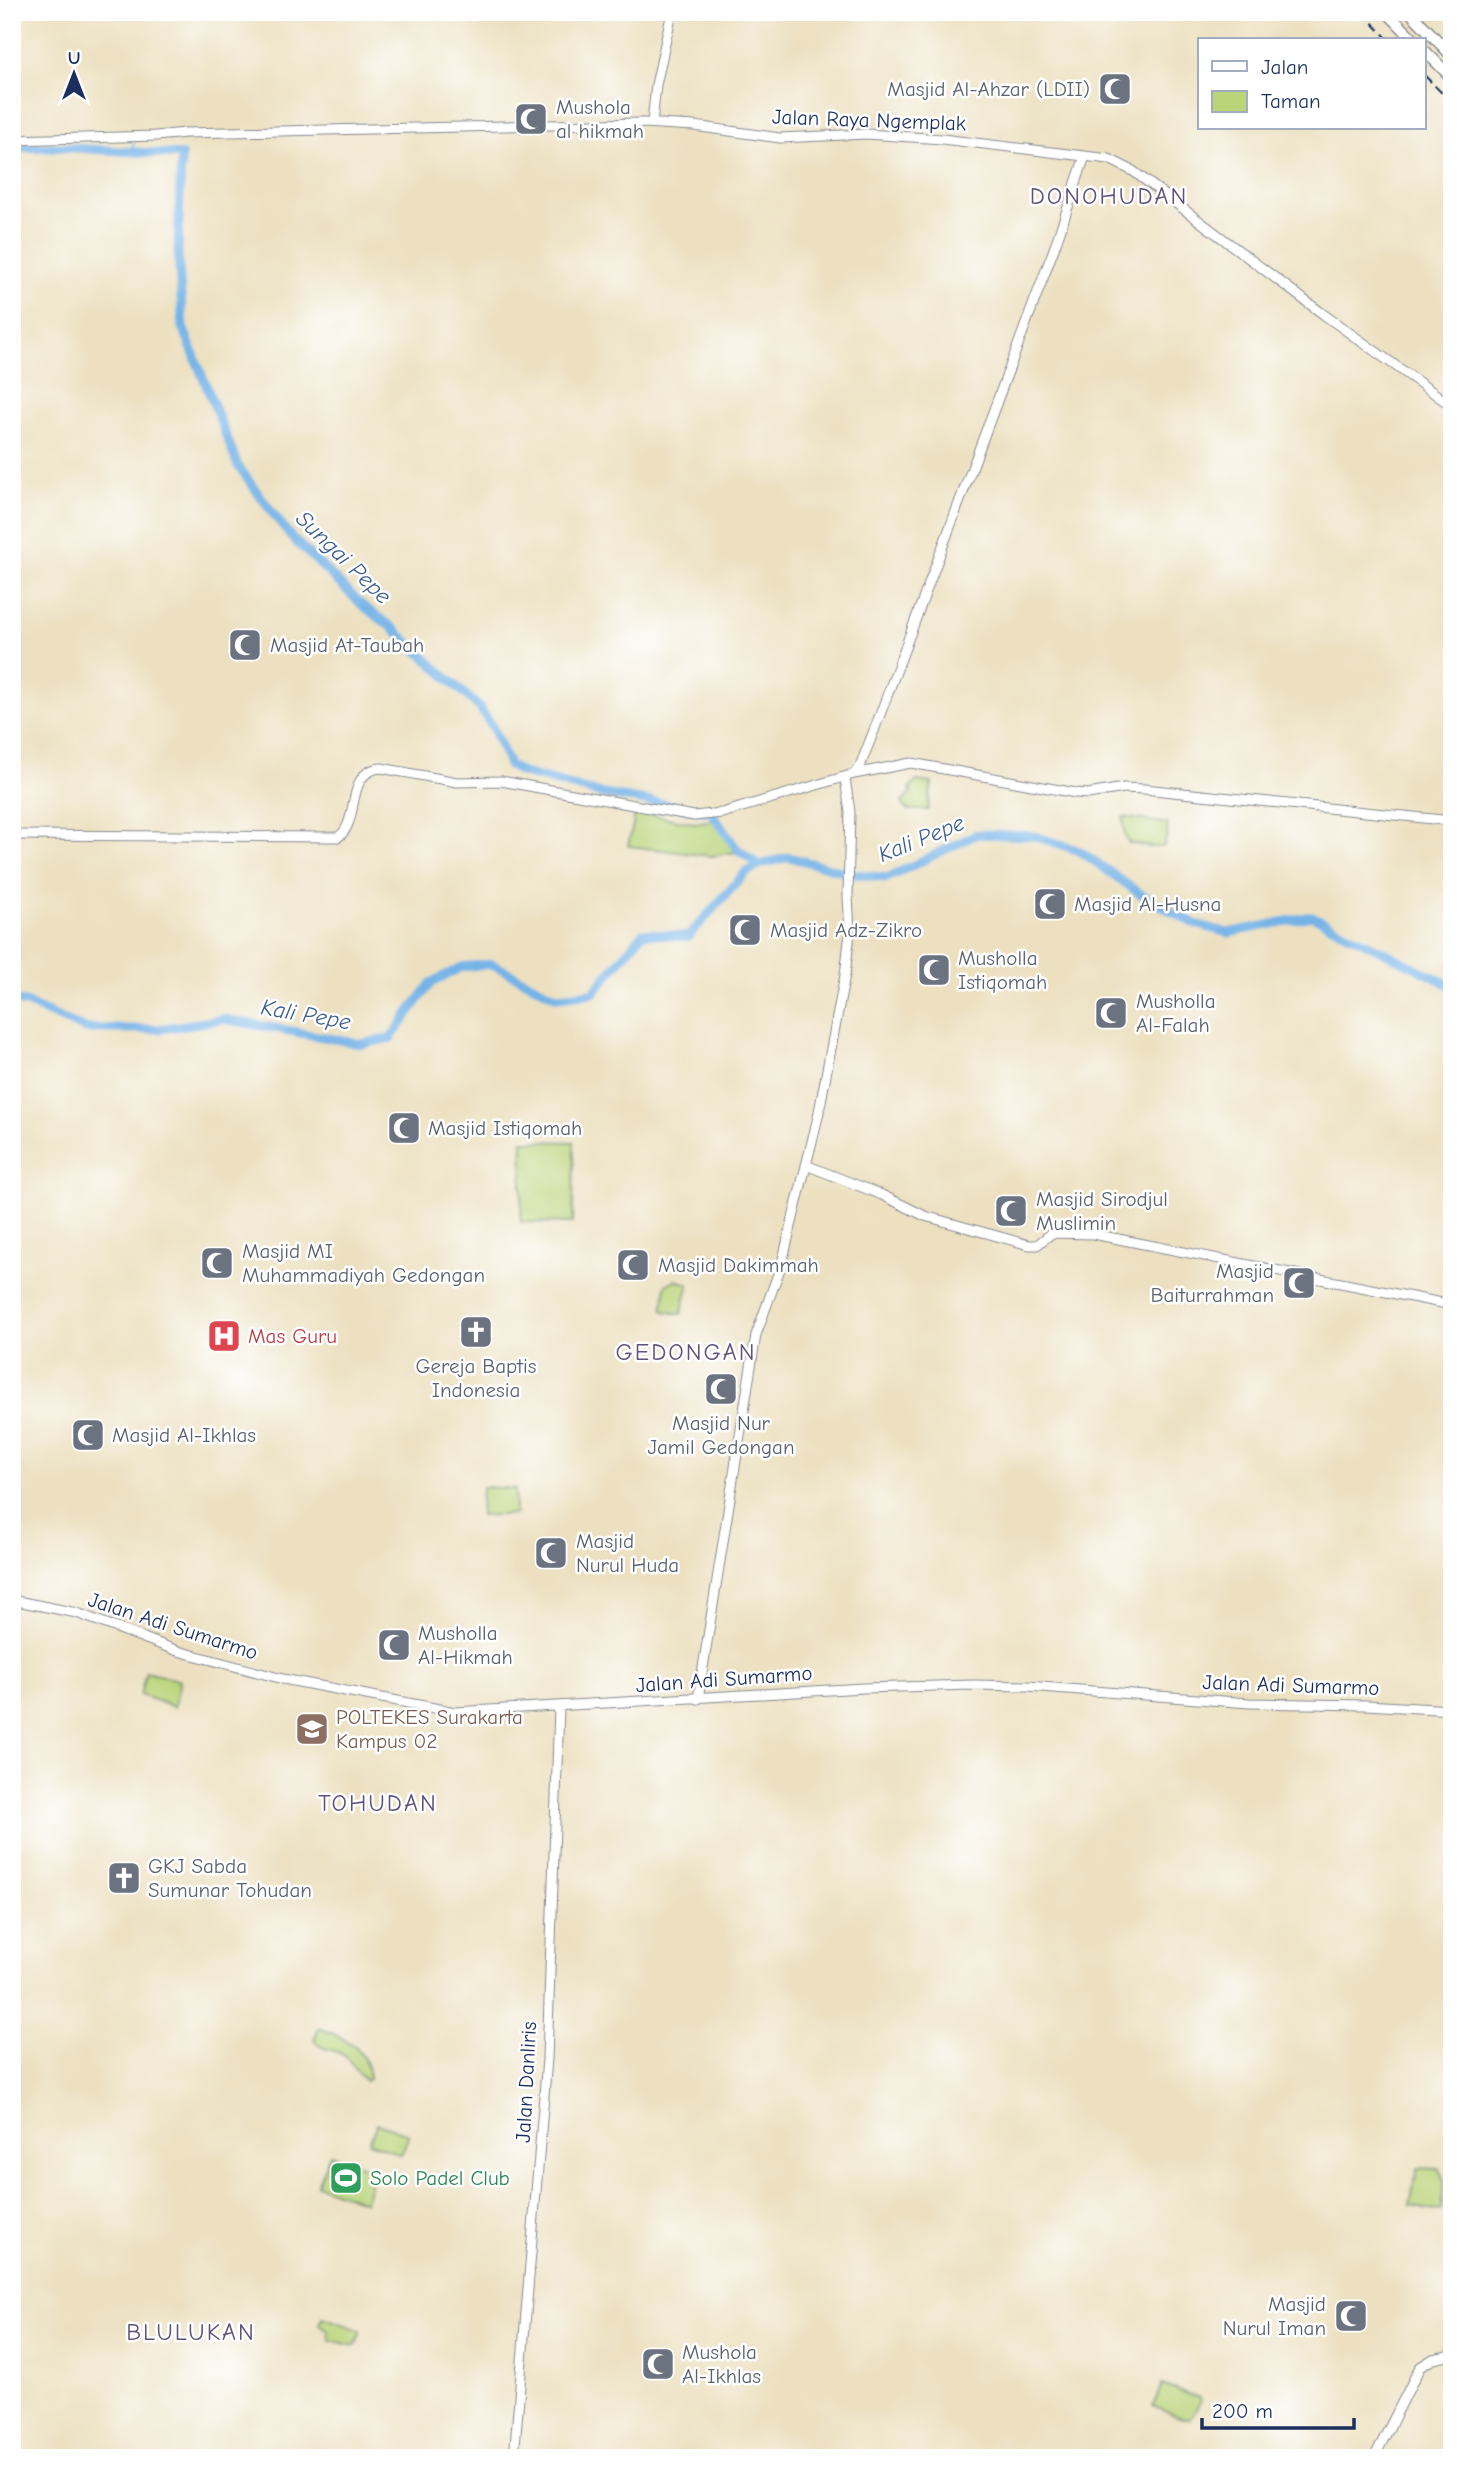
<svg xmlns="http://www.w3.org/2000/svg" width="1464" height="2470" viewBox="0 0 1464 2470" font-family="'Comic Neue',sans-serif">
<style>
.green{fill:#b9d479;stroke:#6a826c;stroke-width:2}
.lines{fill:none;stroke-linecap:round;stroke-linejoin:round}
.stream{stroke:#75b3e7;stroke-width:2}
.river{stroke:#75b3e7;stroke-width:9}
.secondary-casing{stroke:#84888f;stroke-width:11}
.highway-casing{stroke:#84888f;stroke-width:13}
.secondary{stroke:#fff;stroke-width:9}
.highway{stroke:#fff;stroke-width:10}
.rail{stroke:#1b2f5e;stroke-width:2;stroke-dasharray:10 5;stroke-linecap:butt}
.labels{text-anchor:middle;stroke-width:5;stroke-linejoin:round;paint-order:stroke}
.worship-label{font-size:21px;fill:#5b616d;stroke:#fff;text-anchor:start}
.street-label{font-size:21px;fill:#1b2f5e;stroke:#fff}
.health-label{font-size:21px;fill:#be3a42;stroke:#fff;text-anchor:start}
.education-label{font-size:21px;fill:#785e54;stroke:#fff;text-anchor:start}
.leisure-label{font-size:21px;fill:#27864d;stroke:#fff;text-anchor:start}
.water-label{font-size:23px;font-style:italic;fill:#3a5d8e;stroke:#fff}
.quarter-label{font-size:24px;letter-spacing:2px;fill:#5e517a;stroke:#fff}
</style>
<rect width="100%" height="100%" fill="#fff"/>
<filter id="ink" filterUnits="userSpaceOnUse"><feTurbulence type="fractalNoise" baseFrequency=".0143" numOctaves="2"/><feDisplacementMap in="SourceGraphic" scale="14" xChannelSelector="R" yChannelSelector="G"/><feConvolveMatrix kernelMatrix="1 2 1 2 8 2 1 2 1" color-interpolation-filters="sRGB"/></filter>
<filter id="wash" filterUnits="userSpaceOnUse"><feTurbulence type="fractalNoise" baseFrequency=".00686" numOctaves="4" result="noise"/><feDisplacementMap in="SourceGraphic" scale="28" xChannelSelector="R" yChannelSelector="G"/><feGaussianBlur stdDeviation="1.57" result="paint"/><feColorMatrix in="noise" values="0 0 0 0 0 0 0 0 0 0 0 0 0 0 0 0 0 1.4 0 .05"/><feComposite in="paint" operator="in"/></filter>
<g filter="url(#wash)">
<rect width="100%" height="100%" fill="#ece0c0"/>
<path class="green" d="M917 781 932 783 928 810H906L902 803 911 793 910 788Z
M636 812 694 823 714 820 737 852 711 856 628 846Z
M1123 817 1168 824 1167 836 1163 847H1150L1129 843 1125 836Z
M523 1141 574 1142 573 1223 521 1222Z
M675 1280 689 1284 681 1314 664 1311 662 1307C666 1300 664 1293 666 1285Z
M482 1487 515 1489V1514L480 1516Z
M146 1671 180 1680 174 1707 140 1695Z
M319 2028C345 2038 367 2047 369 2079L366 2081C357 2074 352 2061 343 2055 333 2048 320 2051 314 2039Z
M377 2123 409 2134 401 2155 369 2142Z
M330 2154 374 2171 365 2202 317 2185Z
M1417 2168 1439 2169 1444 2181 1441 2211 1428 2210 1410 2205Z
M322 2317 360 2330 361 2333 355 2346 330 2340 328 2330 319 2323Z
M1162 2385 1199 2398 1200 2402 1190 2419 1179 2417 1153 2406Z"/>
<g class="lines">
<path class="stream" d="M168 139 261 136
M128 153 135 141"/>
<path class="river" d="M12 148 60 147 181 155 178 252 183 327 238 466 290 536 363 606 393 628 480 708 493 728 509 765 520 772 598 793 711 812 737 849 759 865
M12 1000 26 1003 85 1029H160L223 1019 362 1044 391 1038 431 983 462 967 492 964 557 997 593 993 643 933 688 937 745 873 759 865 789 857 848 873 887 878 977 834 1035 836 1080 851 1142 895 1195 924 1228 933 1312 916 1452 986"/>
</g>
</g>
<g filter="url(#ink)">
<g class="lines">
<defs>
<path id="secondary" d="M652 123 656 85 672 12
M12 140 156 136 185 133 643 123 694 126 780 138 866 134 942 139 1109 159 1133 171 1323 314 1452 406
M854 774 911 763 1076 793 1088 794 1124 788 1144 789 1452 821
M12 835 338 837C361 823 344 771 381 768L457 782 501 781 694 816 722 813 854 774 860 766 875 728 1055 246 1085 156
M806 1165 882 1195 925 1216 1029 1245H1037L1052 1233 1093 1234 1452 1305
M12 1600 77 1613 178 1651 283 1679 455 1712 863 1688 973 1685 1028 1686 1249 1703 1366 1705 1452 1710
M698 1699 756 1335 782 1263 818 1117 845 975 850 933 848 896 850 812 845 778
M514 2458 547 2059 559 1708
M1374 2458 1420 2367 1433 2359 1452 2355"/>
<path id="highway" d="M1387 12 1414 40
M1410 12 1452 56
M1424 50 1452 78"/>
</defs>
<use href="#secondary" class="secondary-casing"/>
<use href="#highway" class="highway-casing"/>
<use href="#secondary" class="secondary"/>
<use href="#highway" class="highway"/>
<path class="rail" d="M1362 12 1389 40
M1424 75 1452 103"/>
</g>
</g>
<defs>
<symbol id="mosque-square" viewBox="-11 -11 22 22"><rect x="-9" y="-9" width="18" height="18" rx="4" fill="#6b7280" stroke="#fff"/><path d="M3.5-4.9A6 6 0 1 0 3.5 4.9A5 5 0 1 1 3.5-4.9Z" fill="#fff"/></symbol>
<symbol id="church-square" viewBox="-11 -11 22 22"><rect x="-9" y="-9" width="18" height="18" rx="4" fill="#6b7280" stroke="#fff"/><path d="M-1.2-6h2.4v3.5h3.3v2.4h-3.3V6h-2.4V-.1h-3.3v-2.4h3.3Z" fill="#fff"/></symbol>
<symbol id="hospital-square" viewBox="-11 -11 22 22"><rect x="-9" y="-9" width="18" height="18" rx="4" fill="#e0444e" stroke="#fff"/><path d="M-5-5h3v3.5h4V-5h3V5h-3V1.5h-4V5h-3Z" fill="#fff"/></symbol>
<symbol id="university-square" viewBox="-11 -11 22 22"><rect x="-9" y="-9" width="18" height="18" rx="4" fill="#8d6e63" stroke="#fff"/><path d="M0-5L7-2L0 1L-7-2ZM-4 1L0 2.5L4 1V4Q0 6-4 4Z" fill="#fff"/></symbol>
<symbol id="stadium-square" viewBox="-11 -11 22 22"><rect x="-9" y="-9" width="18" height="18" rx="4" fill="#2e9e5b" stroke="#fff"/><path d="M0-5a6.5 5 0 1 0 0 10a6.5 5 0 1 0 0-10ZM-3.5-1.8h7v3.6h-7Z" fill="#fff"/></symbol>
</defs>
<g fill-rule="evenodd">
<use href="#mosque-square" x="1096" y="70" width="38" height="38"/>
<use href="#mosque-square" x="512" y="100" width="38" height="38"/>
<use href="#mosque-square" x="226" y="626" width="38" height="38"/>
<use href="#mosque-square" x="1031" y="885" width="38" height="38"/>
<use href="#mosque-square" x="726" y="911" width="38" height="38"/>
<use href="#mosque-square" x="915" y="951" width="38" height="38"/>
<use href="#mosque-square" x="1092" y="994" width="38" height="38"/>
<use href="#mosque-square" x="385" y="1109" width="38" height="38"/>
<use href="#mosque-square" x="992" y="1192" width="38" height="38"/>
<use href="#mosque-square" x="198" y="1244" width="38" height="38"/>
<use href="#mosque-square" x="614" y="1246" width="38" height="38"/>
<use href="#mosque-square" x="1280" y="1264" width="38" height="38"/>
<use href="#church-square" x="457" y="1313" width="38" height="38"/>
<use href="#hospital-square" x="205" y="1317" width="38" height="38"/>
<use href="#mosque-square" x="702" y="1370" width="38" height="38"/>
<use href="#mosque-square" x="69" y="1416" width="38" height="38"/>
<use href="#mosque-square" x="532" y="1534" width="38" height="38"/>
<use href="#mosque-square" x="375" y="1626" width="38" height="38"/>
<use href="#university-square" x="293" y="1710" width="38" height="38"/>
<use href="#church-square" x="105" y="1859" width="38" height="38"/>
<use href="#stadium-square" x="327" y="2159" width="38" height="38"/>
<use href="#mosque-square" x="1332" y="2297" width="38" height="38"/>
<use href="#mosque-square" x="639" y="2345" width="38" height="38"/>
</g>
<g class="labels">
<g class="worship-label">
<text x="1090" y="96" text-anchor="end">Masjid Al-Ahzar (LDII)</text>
<text x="556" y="114">Mushola<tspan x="556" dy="24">al hikmah</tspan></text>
<text x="270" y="652">Masjid At-Taubah</text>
<text x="1074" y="911">Masjid Al-Husna</text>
<text x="770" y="937">Masjid Adz-Zikro</text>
<text x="958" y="965">Musholla<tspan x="958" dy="24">Istiqomah</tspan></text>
<text x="1136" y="1008">Musholla<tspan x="1136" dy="24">Al-Falah</tspan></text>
<text x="428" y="1135">Masjid Istiqomah</text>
<text x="1036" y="1206">Masjid Sirodjul<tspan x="1036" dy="24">Muslimin</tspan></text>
<text x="242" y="1258">Masjid MI<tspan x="242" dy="24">Muhammadiyah Gedongan</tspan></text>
<text x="658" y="1272">Masjid Dakimmah</text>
<text x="1274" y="1278" text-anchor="end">Masjid<tspan x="1274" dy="24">Baiturrahman</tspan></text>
<text x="476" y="1373" text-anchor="middle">Gereja Baptis<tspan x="476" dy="24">Indonesia</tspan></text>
<text x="721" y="1430" text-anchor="middle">Masjid Nur<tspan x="721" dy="24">Jamil Gedongan</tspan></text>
<text x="112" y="1442">Masjid Al-Ikhlas</text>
<text x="576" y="1548">Masjid<tspan x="576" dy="24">Nurul Huda</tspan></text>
<text x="418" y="1640">Musholla<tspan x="418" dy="24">Al-Hikmah</tspan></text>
<text x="148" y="1873">GKJ Sabda<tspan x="148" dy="24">Sumunar Tohudan</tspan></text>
<text x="1326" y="2311" text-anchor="end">Masjid<tspan x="1326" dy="24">Nurul Iman</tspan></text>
<text x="682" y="2359">Mushola<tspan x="682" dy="24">Al-Ikhlas</tspan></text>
</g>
<g class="street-label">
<text transform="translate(869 120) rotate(2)" y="7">Jalan Raya Ngemplak</text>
<text transform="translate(173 1626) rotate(18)" y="7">Jalan Adi Sumarmo</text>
<text transform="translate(724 1679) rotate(-4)" y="7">Jalan Adi Sumarmo</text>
<text transform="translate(1291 1685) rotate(2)" y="7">Jalan Adi Sumarmo</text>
<text transform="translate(526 2082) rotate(-87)" y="7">Jalan Danliris</text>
</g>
<g class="health-label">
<text x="248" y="1343">Mas Guru</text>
</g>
<g class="education-label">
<text x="336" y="1724">POLTEKES Surakarta<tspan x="336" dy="24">Kampus 02</tspan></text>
</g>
<g class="leisure-label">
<text x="370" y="2185">Solo Padel Club</text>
</g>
<g class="water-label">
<text transform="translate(344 557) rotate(44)" y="8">Sungai Pepe</text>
<text transform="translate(921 838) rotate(-22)" y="8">Kali Pepe</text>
<text transform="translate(306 1014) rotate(10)" y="8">Kali Pepe</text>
</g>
<g class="quarter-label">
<text x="1109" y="204">DONOHUDAN</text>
<text x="686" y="1360">GEDONGAN</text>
<text x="378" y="1811">TOHUDAN</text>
<text x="191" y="2340">BLULUKAN</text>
</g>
</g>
<rect width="1464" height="2470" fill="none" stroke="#fff" stroke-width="42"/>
<rect x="1198" y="38" width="228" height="91" fill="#ffffff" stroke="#a4acbf" stroke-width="2"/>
<rect x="1212" y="61" width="35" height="10" fill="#ffffff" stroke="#a4acbf" stroke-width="2"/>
<text x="1261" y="74" font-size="21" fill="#1b2f5e">Jalan</text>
<rect x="1212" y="91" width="35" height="21" fill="#b9d479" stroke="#a4acbf" stroke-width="2"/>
<text x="1261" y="108" font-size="21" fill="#1b2f5e">Taman</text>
<g transform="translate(74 74)" stroke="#ffffff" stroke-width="5" paint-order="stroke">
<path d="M0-5L12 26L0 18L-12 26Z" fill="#1b2f5e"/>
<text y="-10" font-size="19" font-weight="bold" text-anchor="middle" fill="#1b2f5e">U</text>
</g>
<path d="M1202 2418v10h152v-10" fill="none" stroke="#1b2f5e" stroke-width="3.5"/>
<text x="1212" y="2418" font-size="21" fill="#1b2f5e" stroke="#ffffff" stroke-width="5" paint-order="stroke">200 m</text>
</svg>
